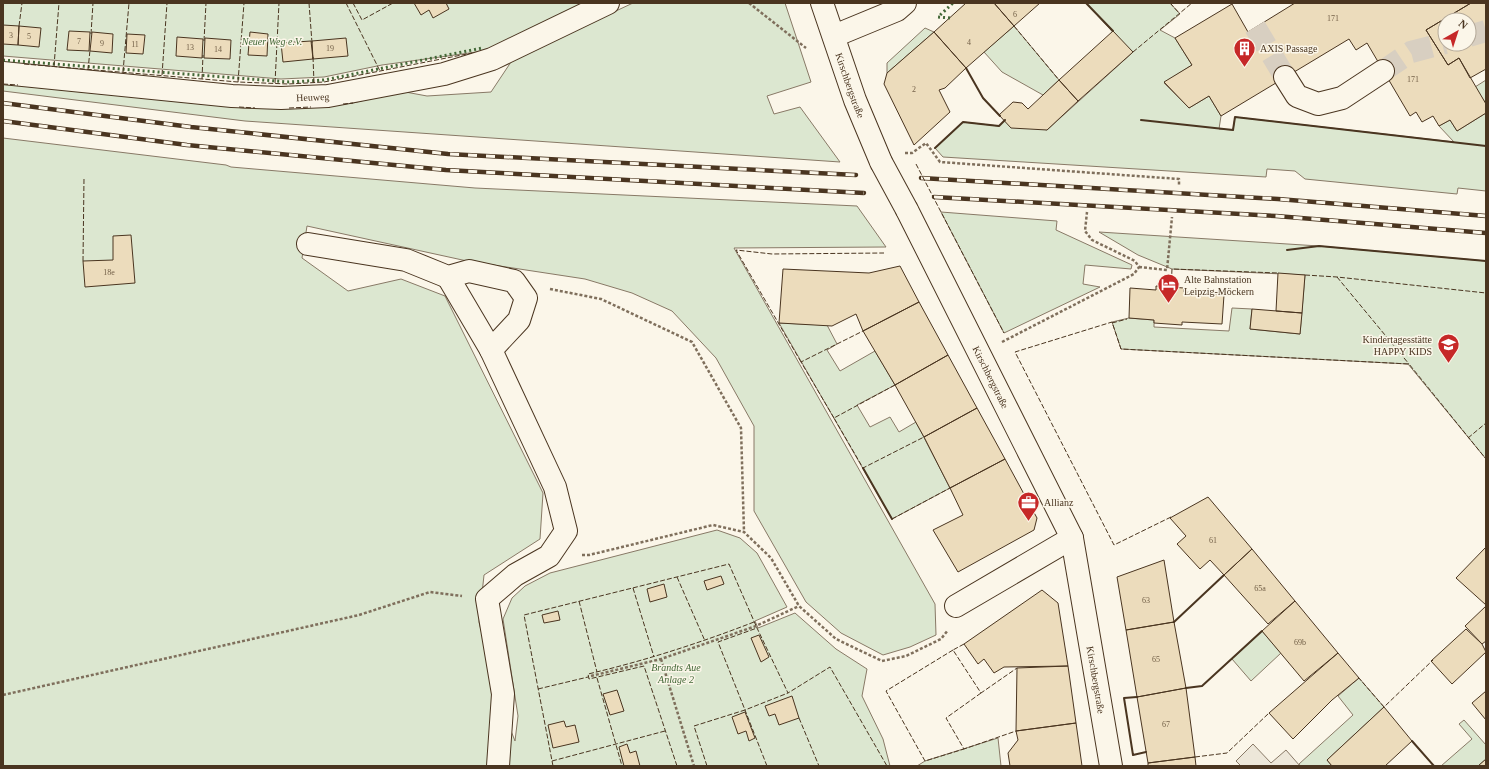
<svg xmlns="http://www.w3.org/2000/svg" width="1489" height="769" viewBox="0 0 1489 769" font-family="Georgia,serif">
<style>
.green{fill:#dce7d0;stroke:#887966}
.parking{fill:#ede7d9;stroke:#887966}
.building{fill:#ecdcbc;stroke:#4a3520;fill-rule:evenodd}
.lines{fill:none;stroke-linecap:round;stroke-linejoin:round}
.minor-tunnel{stroke:#d8cfc1;stroke-width:22;stroke-dasharray:22 11;stroke-linecap:butt}
.minor-casing{stroke:#4a3520;stroke-width:24}
.path{stroke:#7f6f5c;stroke-width:2.5;stroke-dasharray:3 2;stroke-linecap:butt}
.minor{stroke:#fbf6e9;stroke-width:22}
.rail-casing{stroke:#4a3520;stroke-width:4.5}
.rail{stroke:#fbf6e9;stroke-width:3;stroke-dasharray:9;stroke-linecap:butt}
.minor-bridge-casing{stroke:#4a3520;stroke-width:24;stroke-linecap:butt}
.minor-bridge{stroke:#fbf6e9;stroke-width:22}
.hedge{stroke:#436837;stroke-width:3;stroke-dasharray:2 3;stroke-linecap:butt}
.fence{stroke:#4a3520;stroke-width:1;stroke-dasharray:5 2;stroke-linecap:butt}
.wall{stroke:#4a3520;stroke-width:2}
.labels{text-anchor:middle;stroke-width:3;stroke-linejoin:round;paint-order:stroke}
.number-label{font-size:8px;fill:#725f47}
.park-label{font-size:10px;font-style:italic;fill:#436837;stroke:#fbf6e9}
.poi-label{font-size:10px;fill:#4a3520;stroke:#fbf6e9;text-anchor:start}
.street-label{font-size:10px;fill:#4a3520;stroke:#fbf6e9}
</style>
<rect width="100%" height="100%" fill="#fbf6e9"/>
<path class="green" d="M3 3H588L484 51 382 65 324 77 281 79 3 56Z
M633 3H785L811 82 767 96 774 114 800 107 840 162 245 121 3 91V84L244 108H301L353 103 400 91 427 96 491 92 513 59Z
M1086 3H1170L1180 14 1160 30 1175 38 1192 65 1164 83 1189 108 1209 96 1221 116 1219 129 1233 130 1235 117 1454 142 1439 126 1450 120 1457 131 1486 113V191L1458 188 1457 194 1305 179 1295 171 1267 169 1266 177 943 157 935 148 963 122 999 126 1005 120 1047 130 1132 53Z
M1014 26 1059 80 1043 95 1002 72 984 52Z
M925 28 934 32 887 73V63Z
M1486 80V104L1475 87Z
M3 138 226 165 231 167 475 188 857 206 886 247 734 248 935 604 936 635 910 647 883 655 841 633 806 602 754 511V426L716 358 672 311 632 293 585 279 467 261 307 226 302 258 348 291 401 279 445 296 543 493 540 539 484 575 479 622 498 698 515 741 518 716 503 619 512 598 525 586 550 573 717 530 740 538 757 553 787 607 755 621 758 628 795 613 836 649 867 669 862 696 883 739 890 766H3Z
M941 212 1057 221 1056 230 1132 265 1131 269 1085 265 1083 284 1100 287 1004 333Z
M1099 232 1319 246 1486 261V459L1408 364 1121 349 1112 322 1129 318 1154 320V327L1229 331 1232 308 1252 309 1250 329 1300 334 1305 275 1172 269 1138 255Z
M779 323 827 325 837 344 827 350 840 371 875 351 895 385 857 405 870 427 890 417 899 432 916 422 950 488 892 519Z
M1262 631 1281 653 1251 681 1232 659Z
M1359 678 1384 707 1327 760 1332 766H1300L1299 764 1353 715 1338 696Z
M1464 720 1486 745V759L1478 766H1441L1472 739 1459 724Z
M998 738 1001 766H917L925 761Z"/>
<path class="parking" d="M1253 744 1271 763 1286 750 1300 766H1241L1236 761Z"/>
<path class="building" d="M414 3H446L449 9 433 18 429 10 421 15Z
M966 3H994L1014 26 966 68 934 32Z
M994 3H1040L1014 26Z
M1295 3H1471L1426 30 1448 65 1459 58 1486 104V113L1457 131 1450 120 1439 126 1433 116 1422 122 1416 112 1410 116 1367 43 1356 50 1349 39 1221 116 1209 96 1189 108 1164 82 1192 65 1175 38 1232 4 1248 32Z
M1471 3H1486V69L1470 78 1459 58 1448 65 1426 30ZM1445 20H1469V44H1445Z
M3 25 19 26 18 45 3 44Z
M19 26 41 28 39 47 18 45Z
M69 31 90 32 89 51 67 50Z
M1113 31 1133 52 1078 101 1059 80Z
M92 32 113 34 112 53 90 51Z
M250 32 268 34 267 56 248 55Z
M934 32 966 68 945 88 939 90 950 112 914 145 884 84 887 73Z
M127 34 145 35 143 54 126 53Z
M177 37 203 39 202 58 176 56Z
M205 38 231 40 230 59 204 58Z
M346 38 348 56 313 59 312 41Z
M311 41 313 59 283 62 281 43Z
M1059 80 1078 101 1047 130 1011 128 999 115 1013 102 1022 103 1028 109Z
M131 235 135 283 85 287 83 261 113 260V236Z
M900 266 919 302 863 331 856 314 832 326 779 323 783 269 869 273Z
M1278 273 1305 275 1302 313 1276 311Z
M1156 286 1184 288V292L1224 295 1222 324 1182 322V325L1154 323V320L1129 318 1130 288 1156 290Z
M919 302 948 355 895 385 863 331Z
M1252 309 1302 313 1300 334 1250 329Z
M948 355 977 408 924 437 895 385Z
M977 408 1005 459 950 488 924 437Z
M1005 459 1037 518 1034 530 958 572 933 530 963 515 950 488Z
M1208 497 1252 549 1224 575 1210 560 1200 569 1177 544 1186 536 1170 518Z
M1486 547V605L1456 578Z
M1252 549 1295 601 1268 624 1224 575Z
M1164 560 1174 622 1126 630 1117 577Z
M721 576 724 584 707 590 704 581Z
M664 584 667 597 650 602 647 589Z
M1042 590 1058 603 1068 666 1004 667 994 673 984 659 978 664 964 644Z
M1295 601 1338 653 1304 681 1262 631Z
M1486 606V641L1482 644 1465 626Z
M558 611 560 620 544 623 542 615Z
M1174 622 1186 688 1137 697 1126 630Z
M1466 629 1482 644 1486 652 1452 684 1431 661Z
M759 635 769 657 761 662 751 638Z
M1338 653 1359 678 1332 700 1293 739 1269 713Z
M1068 666 1076 723 1016 731 1017 668Z
M1186 688 1195 757 1148 763 1137 697Z
M617 690 624 711 610 715 603 694Z
M1486 691V720L1472 703Z
M792 696 799 718 779 725 775 714 769 716 765 706Z
M1384 707 1412 741 1385 766H1332L1327 760Z
M745 712 755 738 749 741 746 731 738 734 732 717Z
M564 721 566 727 575 725 579 742 553 748 548 725Z
M1076 723 1082 766H1010L1008 753 1018 740 1016 731Z
M627 744 630 753 636 751 640 766H624L619 747Z
M1195 757 1196 766H1148V763Z
M1486 759V766H1478Z"/>
<g class="lines">
<path class="minor-tunnel" d="M1255 27 1285 77
M1469 36 1486 31
M1383 71 1411 52 1445 43"/>
<defs>
<g id="minor">
<path id="s1" d="M822 3 855 100 881 162"/>
<path d="M834 36 897 10 905 3"/>
<path id="s2" d="M3 73 232 96 281 98 328 96 444 74 492 59 608 3"/>
<path d="M1285 77 1297 96 1318 104 1342 98 1383 71"/>
<path id="s3" d="M907 210 1072 538 1111 766"/>
<path d="M308 244 406 260 448 277 469 271 514 281 526 298 519 320 491 350"/>
<path d="M448 277 491 350 555 487 566 531 549 556 515 575 487 599 503 694 498 766"/>
<path d="M956 606 1072 538"/>
</g>
</defs>
<use href="#minor" class="minor-casing"/>
<path class="path" d="M749 3 806 48
M905 153H912L926 143 940 162 1179 179V186
M1139 267 1167 270 1172 217
M550 289 601 299 692 342 741 428 744 532
M1002 342 1134 274 1139 267 1135 261 1092 240 1085 231 1087 212
M582 555H589L713 525 744 532 771 558 799 606 836 639 882 661 906 656 941 639 948 630
M661 659 694 766
M591 676 661 659 756 626 799 606
M3 695 359 615 430 592 462 596"/>
<use href="#minor" class="minor"/>
<defs>
<path id="rail" d="M3 103 191 127 448 154 856 175
M3 121 187 145 446 170 864 193
M921 178 1278 199 1486 216
M934 197 1276 216 1486 233"/>
</defs>
<use href="#rail" class="rail-casing"/>
<use href="#rail" class="rail"/>
<defs>
<path id="minor-bridge" d="M881 162 907 210"/>
</defs>
<use href="#minor-bridge" class="minor-bridge-casing"/>
<use href="#minor-bridge" class="minor-bridge"/>
<path class="hedge" d="M950 18 938 17 953 3
M3 60 289 82 324 80 482 48"/>
<path class="fence" d="M309 3 312 43
M346 3 380 71
M353 3 362 20 393 3
M1170 3 1180 14
M19 26 22 3
M1014 26 1059 80
M91 34 93 3
M204 41 206 3
M1133 52 1192 3
M313 57 314 83
M24 64 238 82 288 84 324 82 472 53
M54 66 59 3
M88 70 90 50
M123 72 129 3
M162 75 167 3
M202 79 203 55
M238 82 244 3
M275 83 279 3
M3 84 18 85
M343 104 353 103
M239 107 255 108
M289 108 311 107
M916 164 1004 333
M83 261 84 178
M1305 275 1337 277 1486 293
M1337 277 1409 364
M1171 288 1172 269 1278 273
M1112 323 1127 319
M801 362 736 250 772 254 884 253
M895 385 834 418 863 468 924 437
M834 418 801 362 863 331
M1468 438 1486 423
M1171 517 1114 545 1015 352 1112 322 1121 349 1409 364 1486 459
M892 519 950 488
M677 577 705 641
M633 588 654 657
M579 601 597 672
M964 644 953 650 981 693 1017 668
M953 650 886 691 925 761 964 749
M1358 677 1384 707 1433 660
M597 678 622 766
M538 689 588 677
M981 693 946 718 964 749 1016 731
M799 718 819 766
M1195 757 1227 753 1269 713
M552 761 665 731
M553 766 524 615 729 564 757 628 788 693 830 667 887 766
M677 766 644 666 589 679 588 674C644 661 700 643 754 622
M707 766 694 726 745 710 718 642 757 628
M767 766 745 710 788 693
M917 766H920"/>
<path class="wall" d="M1086 3 1113 31
M966 68 983 98 1000 116
M1141 120 1233 130 1235 117 1486 146
M935 148 963 122 999 126 1005 120
M1287 250 1319 246 1486 261
M863 468 892 519
M1174 622 1224 575
M1186 688 1202 686 1262 631
M1137 697 1124 698 1133 755 1146 752
M1412 741 1434 766"/>
</g>
<defs>
<symbol id="building-pin" viewBox="-11 -11 22 30"><path d="M0 17L-7.5 6A9.5 9.5 0 1 1 7.5 6Z" fill="#c62828" stroke="#fbf6e9"/><path d="M-4-6H4V6H1V3H-1V6H-4ZM-2.5-4.3h1.7v1.8h-1.7ZM.8-4.3h1.7v1.8H.8ZM-2.5-1h1.7V.8h-1.7ZM.8-1h1.7V.8H.8Z" fill="#fff"/></symbol>
<symbol id="hotel-pin" viewBox="-11 -11 22 30"><path d="M0 17L-7.5 6A9.5 9.5 0 1 1 7.5 6Z" fill="#c62828" stroke="#fbf6e9"/><path d="M-6-4.5h1.5V1H6V5H4.5V3h-9V5H-6ZM-4 0a1.8 1.8 0 1 1 3.6 0ZM.5 0V-2.5h3Q6-2.5 6 0Z" fill="#fff"/></symbol>
<symbol id="school-pin" viewBox="-11 -11 22 30"><path d="M0 17L-7.5 6A9.5 9.5 0 1 1 7.5 6Z" fill="#c62828" stroke="#fbf6e9"/><path d="M0-5L7-2L0 1L-7-2ZM-4 1L0 2.5L4 1V4Q0 6-4 4Z" fill="#fff"/></symbol>
<symbol id="office-pin" viewBox="-11 -11 22 30"><path d="M0 17L-7.5 6A9.5 9.5 0 1 1 7.5 6Z" fill="#c62828" stroke="#fbf6e9"/><path d="M-6-3h4V-5.5h4V-3h4V5H-6ZM-1-4.5V-3h2v-1.5ZM-6 0V1H6V0Z" fill="#fff"/></symbol>
</defs>
<g fill-rule="evenodd">
<use href="#building-pin" x="1232" y="36" width="25" height="34"/>
<use href="#hotel-pin" x="1156" y="272" width="25" height="34"/>
<use href="#school-pin" x="1436" y="332" width="25" height="34"/>
<use href="#office-pin" x="1016" y="490" width="25" height="34"/>
</g>
<g class="labels">
<g class="number-label">
<text x="1015" y="17">6</text>
<text x="1333" y="21">171</text>
<text x="11" y="38">3</text>
<text x="29" y="39">5</text>
<text x="79" y="44">7</text>
<text x="969" y="45">4</text>
<text x="102" y="46">9</text>
<text x="135" y="47">11</text>
<text x="190" y="50">13</text>
<text x="330" y="51">19</text>
<text x="218" y="52">14</text>
<text x="1413" y="82">171</text>
<text x="914" y="92">2</text>
<text x="109" y="275">18e</text>
<text x="1213" y="543">61</text>
<text x="1260" y="591">65a</text>
<text x="1146" y="603">63</text>
<text x="1300" y="645">69b</text>
<text x="1156" y="662">65</text>
<text x="1166" y="727">67</text>
</g>
<g class="park-label">
<text x="272" y="45">Neuer Weg e.V.</text>
<text x="676" y="671">Brandts Aue<tspan x="676" dy="12">Anlage 2</tspan></text>
</g>
<g class="poi-label">
<text x="1260" y="52">AXIS Passage</text>
<text x="1184" y="283">Alte Bahnstation<tspan x="1184" dy="12">Leipzig-Möckern</tspan></text>
<text x="1432" y="343" text-anchor="end">Kindertagesstätte<tspan x="1432" dy="12">HAPPY KIDS</tspan></text>
<text x="1044" y="506">Allianz</text>
</g>
<g class="street-label">
<text dy="4" stroke="none"><textPath href="#s1" startOffset="87">Kirschbergstraße</textPath></text>
<text dy="4" stroke="none"><textPath href="#s2" startOffset="311">Heuweg</textPath></text>
<text dy="4" stroke="none"><textPath href="#s3" startOffset="187">Kirschbergstraße</textPath></text>
<text dy="4" stroke="none"><textPath href="#s3" startOffset="511">Kirschbergstraße</textPath></text>
</g>
</g>
<rect width="1489" height="769" fill="none" stroke="#4a3520" stroke-width="8"/>
<g transform="translate(1457 32) rotate(39)"><circle r="19" fill="#fbf6e9" stroke="#b4a999"/>
<path d="M0-3L7 15L0 10L-7 15Z" fill="#c62828"/>
<text y="-6" font-size="11" font-weight="bold" text-anchor="middle" fill="#4a3520">N</text>
</g>
</svg>
